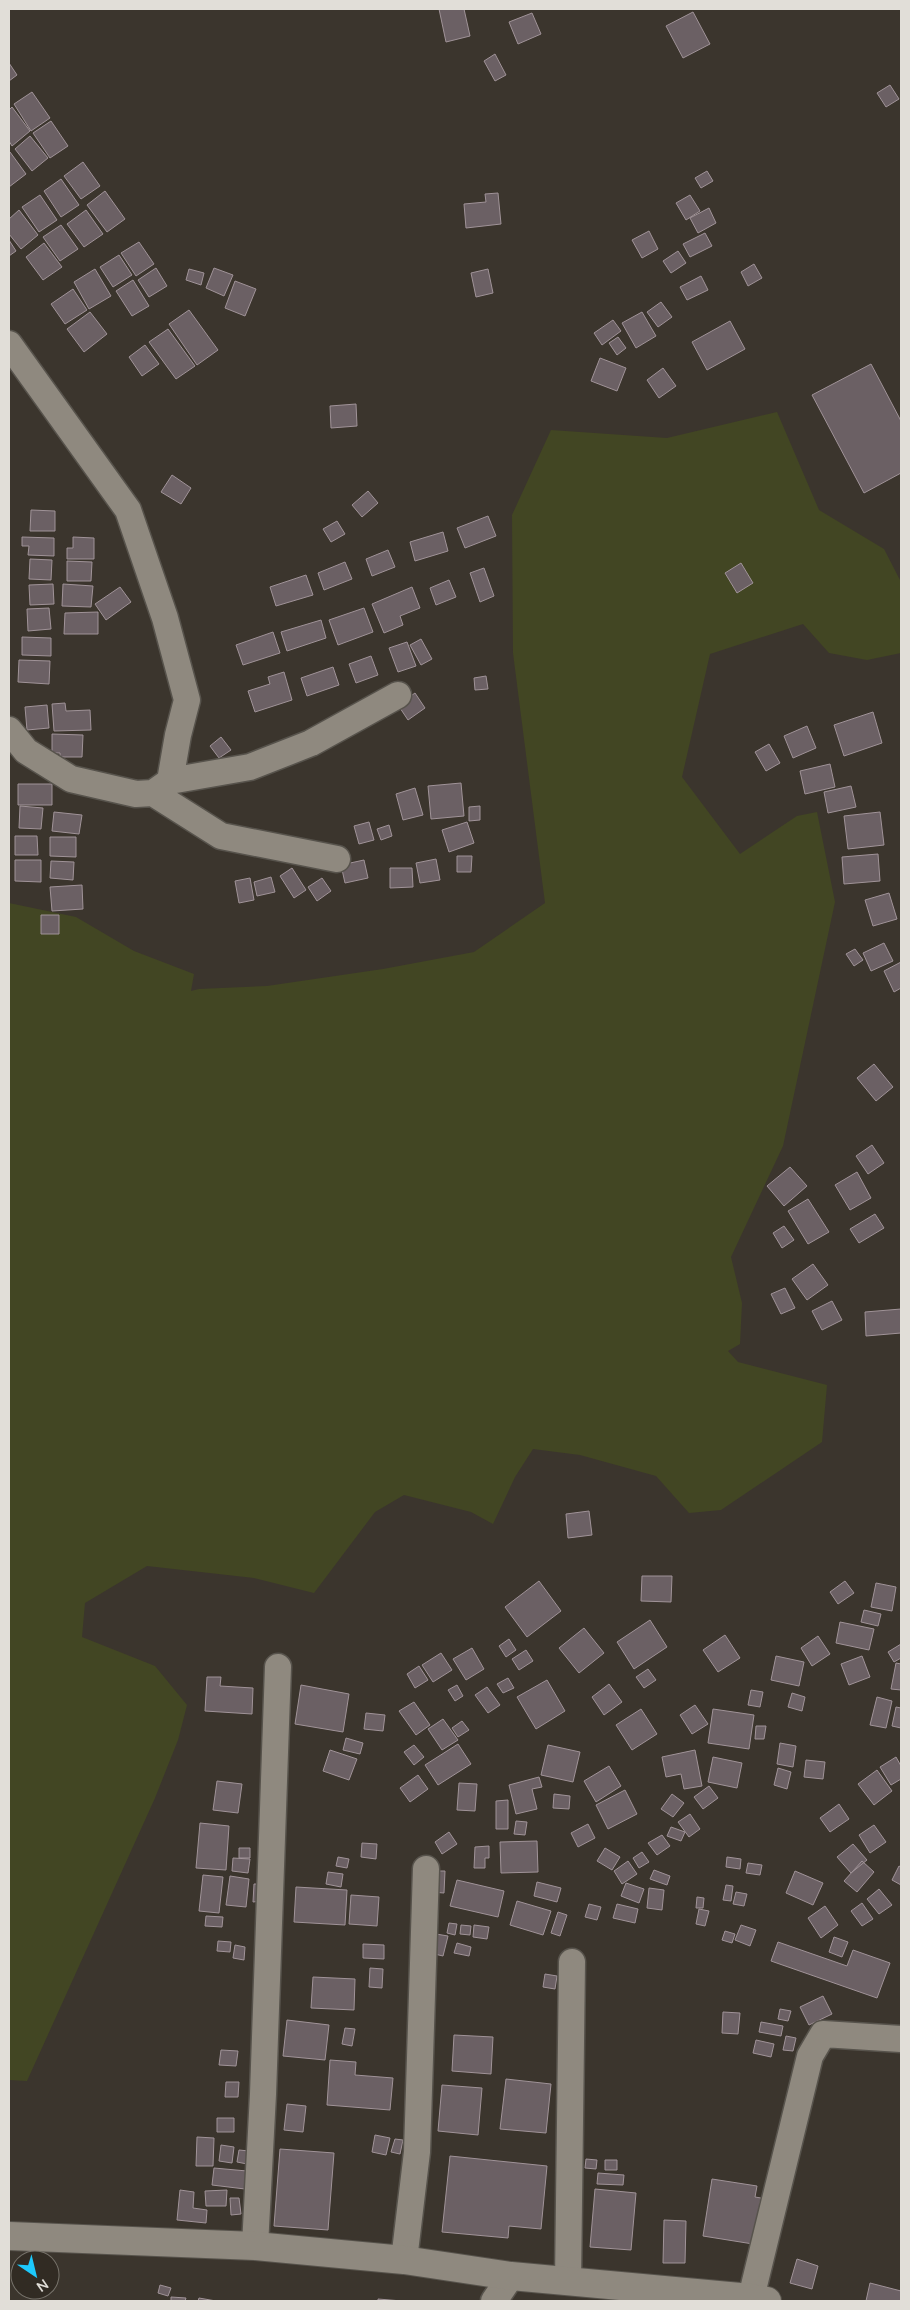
<svg xmlns="http://www.w3.org/2000/svg" width="910" height="2310" viewBox="0 0 910 2310" font-family="'Nunito Sans',sans-serif">
<style>
.green{fill:#424623}
.building{fill:#6b6064;stroke:#a09398}
.lines{fill:none;stroke-linecap:round;stroke-linejoin:round}
.street-casing{stroke:#57534c;stroke-width:29}
.secondary-casing{stroke:#57534c;stroke-width:30}
.street{stroke:#8f897f;stroke-width:26}
.secondary{stroke:#8f897f;stroke-width:28}
</style>
<rect width="100%" height="100%" fill="#3b352d"/>
<path class="green" d="M777 412 819 510 884 549 901 582V653L867 660 829 653 803 624 710 654 682 777 740 854 797 816 817 812 835 902 783 1146 731 1257 742 1303 740 1344 728 1351 738 1362 827 1385 822 1442 721 1510 689 1513 656 1476 580 1455 533 1449 515 1477 493 1524 471 1512 404 1495 375 1512 314 1593 254 1578 147 1566 85 1603 82 1637 155 1666 187 1705 178 1740 155 1798 27 2081 9 2080V903L76 917 134 951 194 974 191 991 199 989 267 986 383 969 474 952 545 903 513 653 512 515 551 430 667 438Z"/>
<path class="building" d="M439 9H464L470 36 446 42Z
M693 12 710 44 683 58 666 26Z
M532 13 541 34 518 44 509 22Z
M495 54 506 75 495 81 484 61Z
M9 63 17 75 9 81Z
M890 85 899 99 886 107 877 93Z
M32 92 50 118 31 131 14 104Z
M12 107 30 131 12 146 9 141V110Z
M51 121 68 146 50 158 33 133Z
M30 136 48 158 32 171 15 149Z
M10 152 26 174 9 187V153Z
M83 162 100 186 81 199 64 176Z
M707 171 713 181 701 188 695 178Z
M61 179 79 205 61 217 44 191Z
M105 191 125 219 107 232 87 205Z
M498 193 501 224 466 228 464 204 486 202 485 194Z
M40 195 57 220 39 232 22 207Z
M690 195 700 211 686 220 676 203Z
M709 208 716 223 698 233 690 218Z
M19 210 38 235 21 249 9 234V219Z
M86 210 103 234 84 247 67 224Z
M61 225 78 249 60 261 43 237Z
M649 231 658 249 642 258 632 240Z
M705 233 712 246 690 257 683 244Z
M9 240 16 251 9 256Z
M139 242 154 264 136 276 121 253Z
M44 243 62 267 43 280 26 257Z
M678 251 686 263 671 273 663 261Z
M119 255 132 275 113 287 100 267Z
M754 264 762 278 748 286 741 272Z
M156 268 167 286 149 297 138 280Z
M214 268 233 275 224 296 206 288Z
M95 269 111 296 89 309 74 282Z
M189 269 204 273 201 285 186 280Z
M488 269 493 293 476 297 471 273Z
M701 276 708 290 687 300 680 287Z
M133 280 149 306 132 316 116 291Z
M235 281 256 289 245 316 225 308Z
M73 289 87 310 65 324 51 304Z
M661 302 672 317 658 327 647 312Z
M189 310 218 350 197 365 169 324Z
M90 312 107 334 84 352 67 329Z
M642 312 656 336 636 348 622 323Z
M613 320 621 331 602 345 594 333Z
M730 321 745 349 707 370 692 342Z
M168 329 195 366 176 379 149 342Z
M618 337 626 348 617 355 609 343Z
M145 345 159 364 142 376 129 357Z
M600 358 626 368 617 391 591 381Z
M871 364 901 421V473L864 493 812 395Z
M663 368 676 386 659 398 647 380Z
M356 404 357 426 331 428 330 406Z
M172 475 191 488 181 504 161 492Z
M368 491 378 503 362 517 352 505Z
M31 510 55 511V531H30Z
M488 516 496 536 465 548 457 528Z
M337 521 345 534 331 542 323 529Z
M443 532 448 551 415 561 410 542Z
M22 537 54 538V556L28 555 29 546H22Z
M73 537 94 538V559H67V548H73Z
M388 550 395 567 372 576 366 559Z
M30 559 52 560 51 580 29 579Z
M67 561 92 562 91 581H67Z
M345 562 352 579 324 590 318 573Z
M741 563 753 583 737 593 725 573Z
M484 568 494 596 480 602 470 573Z
M306 575 313 595 276 606 270 587Z
M449 580 456 597 436 605 430 588Z
M53 584 54 604 30 605 29 585Z
M63 584 93 586 91 607 62 606Z
M120 587 131 602 106 620 95 604Z
M412 587 420 608 400 616 403 625 384 633 372 604Z
M49 608 51 629 28 631 27 609Z
M364 608 373 632 338 645 329 620Z
M98 612V634H64L65 613Z
M321 620 326 638 287 651 281 632Z
M273 632 280 653 243 665 236 645Z
M22 637 51 638V656L22 655Z
M421 639 432 659 421 665 410 645Z
M407 642 416 666 398 672 389 648Z
M371 656 378 675 356 683 349 664Z
M19 660 50 661 49 684 18 682Z
M333 667 339 685 307 696 301 678Z
M284 672 292 700 255 712 248 691 270 684 268 677Z
M486 676 488 689 475 690 474 678Z
M415 693 425 708 408 720 398 705Z
M65 703 66 711 90 710 91 730 54 731 52 704Z
M47 705 49 728 27 730 25 707Z
M873 712 882 743 844 756 834 725Z
M807 726 816 748 793 758 784 736Z
M52 734 83 735 82 757H60V753H52Z
M221 737 231 750 219 758 210 746Z
M769 744 780 763 766 771 755 752Z
M830 764 835 787 805 794 800 771Z
M461 783 464 816 431 819 428 786Z
M18 784H52V805H18Z
M851 786 856 807 828 813 824 792Z
M415 788 423 815 403 820 396 794Z
M20 806 43 808 41 829 19 828Z
M480 806V820L469 821V807Z
M54 812 82 815 79 834 52 831Z
M880 812 884 845 848 849 844 816Z
M369 822 374 840 359 844 354 826Z
M467 822 474 843 449 852 442 830Z
M389 825 392 836 381 840 377 829Z
M15 836H37L38 855H15Z
M50 837H76V857L50 856Z
M878 854 880 881 844 884 842 857Z
M457 856H472L471 872H457Z
M436 859 440 880 420 883 416 863Z
M15 860H41V882L15 881Z
M364 860 368 878 345 883 341 865Z
M51 861 74 862 73 880 50 878Z
M292 868 306 890 294 898 280 876Z
M390 868H412L413 887 390 888Z
M271 877 275 892 257 896 254 882Z
M250 878 254 900 239 903 235 881Z
M322 878 331 891 317 901 308 887Z
M82 885 83 909 52 911 50 887Z
M889 893 897 919 873 926 865 900Z
M41 915H59V934H41Z
M884 943 893 961 871 971 863 953Z
M855 949 863 960 854 966 846 954Z
M901 962V988L894 992 884 971Z
M874 1064 893 1087 876 1101 857 1078Z
M872 1145 884 1163 868 1174 856 1156Z
M790 1167 807 1186 784 1206 767 1186Z
M857 1172 871 1198 850 1210 835 1185Z
M808 1199 829 1232 808 1244 788 1211Z
M875 1214 884 1228 859 1243 850 1229Z
M784 1226 794 1240 782 1248 773 1233Z
M813 1264 828 1285 807 1300 792 1279Z
M785 1288 795 1308 781 1314 771 1294Z
M832 1301 842 1320 822 1330 812 1311Z
M901 1309V1333L866 1336 865 1312Z
M589 1511 592 1535 568 1538 566 1514Z
M642 1576H672L671 1602 641 1601Z
M539 1581 561 1611 527 1637 505 1607Z
M845 1581 854 1593 838 1604 830 1592Z
M876 1583 896 1587 892 1611 871 1607Z
M864 1610 881 1614 878 1626 861 1622Z
M650 1620 667 1647 634 1669 617 1642Z
M840 1622 874 1629 869 1650 836 1643Z
M584 1628 604 1653 579 1673 559 1648Z
M725 1635 740 1658 718 1672 703 1650Z
M818 1636 830 1654 812 1666 801 1648Z
M509 1639 516 1650 506 1657 499 1646Z
M901 1644V1658L894 1662 888 1652Z
M472 1648 484 1669 466 1680 453 1659Z
M526 1650 533 1661 519 1670 512 1659Z
M441 1653 452 1670 433 1682 422 1665Z
M776 1656 804 1662 799 1686 771 1680Z
M862 1656 870 1677 849 1685 841 1664Z
M896 1663 901 1664V1690L891 1689Z
M419 1666 428 1680 415 1688 407 1674Z
M648 1669 656 1680 644 1688 636 1677Z
M207 1677H221L220 1686 253 1688 252 1714 205 1711Z
M508 1678 514 1688 503 1693 497 1684Z
M547 1680 565 1711 536 1729 517 1697Z
M609 1684 622 1702 604 1715 592 1697Z
M301 1685 349 1694 343 1732 295 1724Z
M457 1685 463 1696 455 1701 448 1690Z
M487 1687 500 1705 488 1713 475 1695Z
M751 1690 763 1692 760 1707 748 1705Z
M792 1693 805 1697 802 1711 788 1707Z
M877 1697 892 1701 886 1728 870 1725Z
M414 1702 430 1725 416 1735 399 1711Z
M695 1705 708 1724 692 1734 680 1715Z
M896 1707 901 1708V1728L892 1726Z
M641 1709 657 1734 632 1750 616 1725Z
M713 1709 754 1715 749 1749 708 1743Z
M366 1713 385 1715 383 1731 364 1729Z
M443 1719 458 1740 442 1750 428 1729Z
M462 1721 469 1730 458 1737 452 1728Z
M756 1726H766L764 1739H755Z
M346 1738 363 1743 360 1754 343 1750Z
M780 1743 796 1746 793 1767 777 1764Z
M458 1744 471 1764 438 1785 425 1765Z
M414 1745 424 1757 414 1765 404 1752Z
M548 1745 580 1752 573 1782 541 1775Z
M330 1750 357 1759 349 1780 323 1771Z
M695 1750 702 1786 684 1789 681 1774 666 1777 662 1757Z
M713 1757 742 1763 737 1788 708 1782Z
M896 1757 901 1766V1779L891 1785 880 1767Z
M806 1760 825 1762 823 1779 804 1777Z
M609 1766 621 1786 596 1802 584 1781Z
M778 1768 791 1772 787 1789 774 1785Z
M877 1770 892 1791 874 1805 858 1784Z
M418 1775 428 1789 410 1802 400 1788Z
M539 1777 542 1787 532 1789 537 1809 516 1814 509 1785Z
M217 1781 242 1784 238 1813 213 1810Z
M459 1783 477 1784 475 1811 457 1810Z
M709 1786 718 1798 703 1809 694 1797Z
M625 1790 637 1814 608 1829 596 1805Z
M554 1794 570 1796 569 1809 553 1808Z
M672 1794 684 1803 673 1817 661 1809Z
M508 1800V1829H496V1801Z
M839 1804 849 1819 830 1832 820 1818Z
M690 1814 700 1829 689 1837 678 1822Z
M516 1821 527 1822 525 1835 514 1834Z
M200 1823 229 1826 226 1870 196 1868Z
M588 1824 595 1838 578 1847 571 1833Z
M874 1825 886 1842 870 1853 859 1835Z
M671 1827 685 1832 681 1841 667 1836Z
M449 1832 457 1844 442 1854 435 1842Z
M662 1835 670 1846 657 1855 648 1843Z
M537 1841 538 1872 501 1873 500 1842Z
M362 1843 377 1844 376 1859 361 1857Z
M853 1844 867 1860 851 1873 837 1857Z
M489 1846V1858H485V1868H474L475 1847Z
M239 1848H250V1858H239Z
M605 1848 620 1857 612 1870 597 1861Z
M642 1852 649 1862 639 1868 633 1858Z
M338 1857 349 1859 347 1868 336 1866Z
M727 1857 741 1859 740 1869 726 1867Z
M233 1858 250 1859 248 1873 232 1871Z
M628 1861 637 1874 622 1884 614 1871Z
M862 1861 874 1872 857 1892 844 1881Z
M748 1863 762 1865 760 1875 746 1873Z
M899 1866 901 1867V1885L892 1880Z
M654 1870 670 1876 667 1885 650 1879Z
M432 1871H445L444 1893 431 1892Z
M795 1871 823 1883 813 1905 786 1893Z
M328 1872 343 1874 341 1887 326 1884Z
M203 1875 223 1877 219 1913 199 1911Z
M230 1876 249 1879 246 1907 226 1905Z
M457 1880 504 1891 498 1917 450 1906Z
M537 1882 561 1888 557 1902 534 1896Z
M626 1883 644 1889 639 1903 621 1896Z
M254 1884H262L261 1901 253 1902Z
M726 1885 733 1886 731 1901 723 1900Z
M296 1887 347 1890 345 1925 294 1922Z
M649 1888 664 1890 662 1910 647 1908Z
M879 1889 892 1905 879 1914 867 1899Z
M736 1892 747 1894 744 1906 733 1904Z
M351 1895 379 1897 377 1926 349 1924Z
M697 1897 704 1898 703 1908H696Z
M517 1901 551 1911 543 1935 510 1925Z
M862 1903 873 1919 862 1926 851 1911Z
M589 1904 601 1907 597 1920 585 1917Z
M617 1904 638 1909 635 1923 613 1918Z
M825 1906 838 1925 821 1938 808 1918Z
M699 1909 709 1911 705 1926 696 1924Z
M558 1912 567 1915 560 1936 551 1933Z
M206 1916 223 1917 222 1927 205 1926Z
M449 1923 457 1924 455 1935 447 1933Z
M461 1925 471 1926 470 1935 460 1934Z
M474 1925 489 1927 487 1939 473 1937Z
M741 1925 756 1930 750 1946 735 1940Z
M725 1931 735 1934 732 1943 722 1940Z
M430 1933 448 1936 443 1956 426 1952Z
M834 1937 848 1942 842 1957 829 1952Z
M218 1941 231 1942 230 1952 217 1951Z
M778 1942 847 1966 853 1950 890 1963 877 1998 771 1961Z
M457 1943 471 1947 469 1956 454 1953Z
M363 1944 384 1945V1959L363 1958Z
M235 1945 245 1947 244 1960 233 1958Z
M370 1968 383 1969 382 1988 369 1987Z
M545 1974 557 1976 555 1989 543 1987Z
M313 1977 355 1979 354 2010 311 2008Z
M823 1996 832 2014 809 2025 800 2007Z
M780 2009 791 2011 788 2021 778 2019Z
M723 2012 740 2013 738 2034 722 2033Z
M287 2020 329 2025 325 2060 283 2056Z
M761 2022 783 2026 781 2036 759 2032Z
M345 2028 355 2029 352 2046 342 2044Z
M454 2035 493 2037 491 2074 452 2071Z
M786 2036 796 2038 793 2051 783 2050Z
M756 2040 774 2044 771 2057 753 2053Z
M221 2050 238 2051 236 2066 219 2065Z
M330 2060 356 2062 355 2075 393 2078 390 2110 327 2105Z
M506 2079 551 2084 546 2133 500 2129Z
M226 2082H239L238 2097H225Z
M442 2085 482 2088 478 2135 438 2131Z
M287 2104 306 2106 303 2132 284 2130Z
M217 2118H234V2132H217Z
M375 2135 390 2138 386 2155 372 2152Z
M197 2137 214 2138 213 2166H196Z
M395 2139 403 2140 400 2154 391 2152Z
M221 2145 234 2147 232 2163 219 2161Z
M280 2149 334 2153 328 2230 274 2226Z
M239 2150 249 2151 247 2164 237 2162Z
M450 2156 547 2166 541 2229 509 2226 508 2238 442 2232Z
M586 2159 597 2160 596 2169 585 2168Z
M605 2160H617V2170H605Z
M214 2168 247 2171 245 2189 212 2185Z
M598 2173 624 2175 623 2185 597 2184Z
M712 2179 757 2186 755 2197 761 2198 753 2244 703 2236Z
M595 2189 636 2193 631 2250 590 2247Z
M180 2190 194 2192 193 2208 207 2210 206 2223 177 2220Z
M227 2190 226 2206H206L205 2191Z
M230 2198H239L241 2214 231 2215Z
M664 2220 686 2221 685 2263H663Z
M797 2259 818 2266 812 2289 790 2283Z
M870 2283 901 2291V2301H866Z
M160 2285 171 2288 168 2296 158 2293Z
M171 2297 186 2298 185 2301H171Z
M199 2298 216 2301H198Z
M378 2299 402 2301H378Z"/>
<g class="lines">
<defs>
<path id="street" d="M9 344 128 510 165 618 187 700 178 735 170 781 153 793 136 794 71 779 26 751 9 730
M170 781 250 767 311 743 398 695
M153 793 221 836 337 859
M255 2246 263 2094 278 1667
M404 2260 417 2152 426 1869
M568 2281 572 1962
M751 2298 810 2056 823 2034 901 2039
M494 2301 511 2276"/>
<path id="secondary" d="M9 2236 255 2246 404 2260 511 2276 751 2298 767 2301"/>
</defs>
<use href="#street" class="street-casing"/>
<use href="#secondary" class="secondary-casing"/>
<use href="#street" class="street"/>
<use href="#secondary" class="secondary"/>
</g>
<rect width="910" height="2310" fill="none" stroke="#e1ded8" stroke-width="20"/>
<g transform="translate(35 2275) rotate(145)"><circle r="24" fill="#312b23" stroke="#77736b"/>
<path d="M0-4L9 19L0 12L-9 19Z" fill="#1dc9fc"/>
<text y="-8" font-size="14" font-weight="bold" text-anchor="middle" fill="#e1ded8">N</text>
</g>
</svg>
